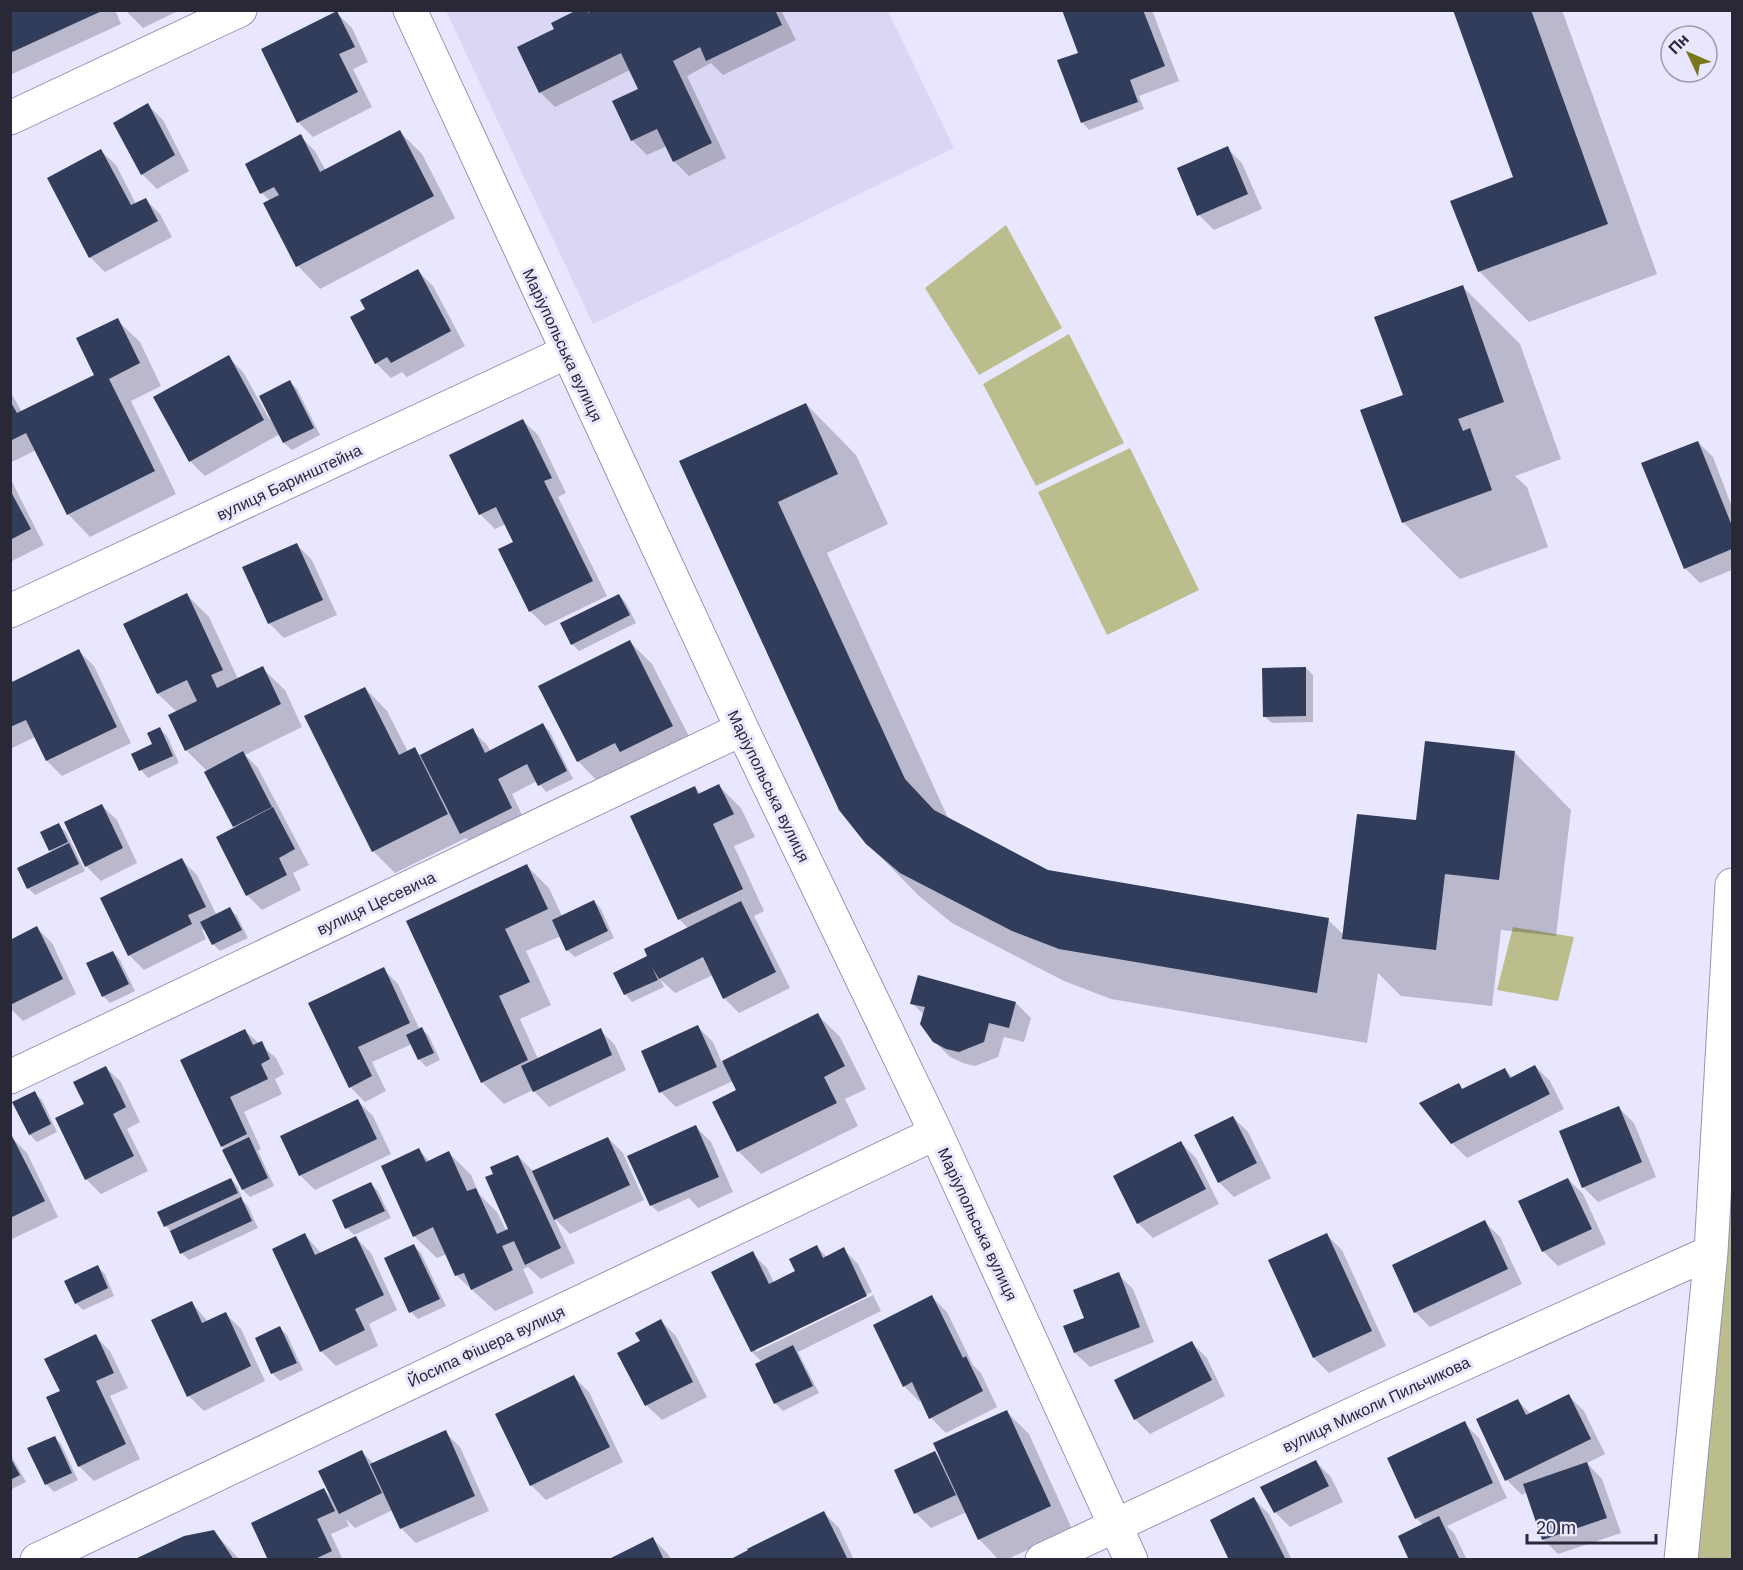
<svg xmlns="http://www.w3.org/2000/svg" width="1743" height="1570" viewBox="0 0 1743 1570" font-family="Helvetica,sans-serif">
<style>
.built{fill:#d9d7f3}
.green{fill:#bcbd8c}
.shadow{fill:#0003}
.building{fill:#323c5b}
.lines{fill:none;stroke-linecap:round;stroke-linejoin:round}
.street-casing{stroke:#9693b8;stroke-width:35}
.street{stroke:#fff;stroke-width:33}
.labels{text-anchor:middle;stroke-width:6;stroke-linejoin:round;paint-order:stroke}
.street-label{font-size:16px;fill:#292837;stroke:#e8e7ff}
</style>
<rect width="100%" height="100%" fill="#e8e7ff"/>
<path class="built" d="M446 11H888L954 148 593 324Z"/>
<path class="green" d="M1006 225 1062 328 979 375 925 288Z
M1069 334 1124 443 1036 486 983 384Z
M1130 448 1199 590 1107 635 1038 492Z
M1513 927 1574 937 1558 1001 1497 990Z
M1732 1142V1559H1694Z"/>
<path class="shadow" d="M10 10H115L121 24 10 75Z
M125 10H180L143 28Z
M587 10 590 14 596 10H781L796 40 723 75 711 63 687 76 726 158 689 176 674 161 667 146 647 155 632 140 640 90 630 70 555 107 540 92 556 30Z
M1063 10H1152L1179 81 1139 96 1144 109 1089 130 1082 122 1080 54Z
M1455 10H1562L1657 274 1529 322 1479 271 1515 178Z
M337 13 352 28 368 62 353 69 372 107 313 137 298 122Z
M148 105 163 120 189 171 157 189 142 174Z
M400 132 422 154 455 218 320 289 298 266 265 204 270 201 262 193 300 136 315 151 326 171Z
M1227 148 1242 163 1262 209 1214 230 1199 215Z
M101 151 116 165 136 204 145 199 160 214 172 237 105 272 90 257Z
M418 271 433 286 465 346 407 377 402 372 391 378 376 363 367 309Z
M1462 286 1520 344 1561 459 1515 476 1527 487 1548 547 1460 579 1403 522 1405 396Z
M117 320 140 342 161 386 131 401 176 494 90 537 68 514 36 450 10 463V391L22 412 96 376Z
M228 357 243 372 270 420 272 418 290 382 297 389 320 435 292 450 284 443 280 434 205 476 190 461Z
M806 404 856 455 888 524 827 553 949 820 1048 872 1328 920 1344 935 1417 822 1514 752 1571 810 1556 936 1501 930 1492 1006 1401 996 1378 973 1367 1043 1111 999 1064 981 952 923 918 895 867 843 681 462Z
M523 421 538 435 566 493 558 497 607 596 545 626 530 611 515 543 506 524 495 529 480 514Z
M1698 442 1713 457 1732 507V570L1700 583 1685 568Z
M10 478 44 545 10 562Z
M297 545 312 560 337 615 284 638 269 623Z
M186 594 209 617 238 679 262 668 285 690 302 727 245 755 258 768 309 865 293 873 301 890 262 910 247 895 236 828 208 772 186 750 177 712 158 694 125 624Z
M619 595 626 603 636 623 579 651 572 644Z
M630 642 652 664 695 748 600 784 578 761Z
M79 651 94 666 131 743 62 776 47 761 35 737 10 749V676L14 683Z
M1306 668 1313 675V722L1272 723 1264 716Z
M365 688 387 711 408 752 414 749 421 756 472 730 487 745 491 752 543 725 550 732 573 779 546 792 537 781 512 794 526 823 476 848 466 838 395 873 373 851Z
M160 729 167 736 179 763 148 778 141 770 133 755 154 745Z
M719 786 741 808 755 837 734 846 764 911 754 916 790 988 739 1013 724 998 713 975 675 993 660 979 664 987 632 1002 625 994 647 958 689 929 679 919 695 787 701 794Z
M102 806 117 820 137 863 101 881 86 866Z
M58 825 66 832 85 871 35 895 28 888 53 853 42 833Z
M182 860 197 875 217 916 230 909 237 916 248 938 220 951 213 944 205 929 202 930 206 939 144 970 129 955Z
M527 866 549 888 562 916 594 901 601 909 614 938 575 957 567 950 561 936 526 951 551 1005 520 1019 538 1059 600 1030 615 1045 626 1070 549 1107 533 1090 504 1104 482 1082 408 921Z
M37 928 52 943 76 994 23 1021 10 1008V941Z
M113 952 120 960 135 991 110 1003 103 996Z
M383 969 398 984 420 1030 422 1029 429 1036 440 1060 426 1067 419 1059 412 1044 372 1062 386 1091 365 1102 350 1087 310 1004Z
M912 1003H1016L1031 1018 1024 1042 1004 1037 998 1057 975 1066 963 1063 950 1057 934 1041 924 1015Z
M818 1015 840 1037 866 1089 845 1099 858 1126 761 1174 738 1151V1091L733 1081 676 1107 661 1092 698 1027 713 1042 722 1063Z
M245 1031 276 1058 284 1074 275 1079 282 1094 244 1112 261 1149 258 1151 274 1186 250 1197 243 1190 182 1061Z
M1535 1066 1550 1081 1564 1109 1467 1158 1452 1143 1458 1085 1464 1090 1505 1070 1513 1078Z
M106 1068 121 1082 140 1122 127 1129 148 1171 101 1194 86 1179 87 1105Z
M34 1093 42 1100 57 1132 37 1142 30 1135 14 1103Z
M358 1101 373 1116 391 1154 315 1190 300 1175Z
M1619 1108 1634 1123 1656 1177 1598 1202 1583 1187Z
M1233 1117 1248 1132 1271 1178 1234 1197 1219 1182Z
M696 1127 711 1142 733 1192 698 1208 689 1198 658 1212 651 1205Z
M12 1138 27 1153 58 1217 10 1240V1139Z
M608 1138 623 1153 644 1200 570 1234 554 1218 575 1263 541 1279 528 1267 523 1269 534 1293 495 1311 457 1276 447 1254 437 1258 414 1236 419 1150 430 1162 449 1153 471 1175 479 1194 497 1212 507 1232 513 1236 495 1175 518 1156 534 1172Z
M1181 1143 1196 1158 1219 1204 1153 1238 1138 1223Z
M231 1179 238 1187 243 1201 248 1206 258 1228 189 1260 182 1253 173 1234 166 1226 159 1213Z
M1568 1179 1583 1194 1606 1244 1558 1266 1543 1251Z
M371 1184 378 1191 391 1218 354 1235 347 1228Z
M1485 1222 1500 1237 1522 1284 1430 1327 1415 1312 1394 1265Z
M305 1235 322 1254 356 1238 371 1253 397 1310 369 1324 378 1346 336 1366 321 1351Z
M1327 1235 1342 1250 1386 1346 1329 1373 1314 1358 1270 1261Z
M414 1246 421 1253 446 1306 418 1319 411 1312Z
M817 1247 827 1257 843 1249 858 1264 872 1292 756 1348V1352L873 1295 881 1311 798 1352 819 1393 783 1411 776 1404 757 1364 762 1362 752 1352 713 1272 752 1253 767 1268 774 1283 797 1272Z
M98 1267 105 1274 114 1296 83 1310 76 1303Z
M1118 1274 1133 1289 1154 1342 1090 1367 1075 1353 1086 1319Z
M932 1297 947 1312 973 1365 981 1373 997 1407 946 1433 931 1418 922 1399 919 1401 904 1386Z
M192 1303 208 1322 226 1314 241 1329 265 1381 204 1411 189 1396Z
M661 1321 676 1336 707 1397 662 1420 647 1406 619 1354 642 1342Z
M280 1328 287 1335 303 1370 280 1381 273 1374 256 1339Z
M95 1336 110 1351 128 1388 110 1396 140 1459 94 1481 79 1466 62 1392Z
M1192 1343 1207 1358 1225 1396 1150 1434 1135 1419Z
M574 1377 589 1392 623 1462 546 1500 531 1485Z
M1569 1396 1584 1411 1605 1454 1587 1463 1602 1479 1621 1533 1558 1554 1543 1539 1527 1492 1522 1495 1507 1480 1518 1401 1531 1414Z
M1006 1411 1029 1434 1072 1529 1006 1560H999L979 1539 967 1512 931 1528 916 1513 896 1471 935 1453 943 1461Z
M1464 1423 1479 1438 1507 1498 1447 1526 1454 1533 1467 1560H1411L1423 1525 1416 1518Z
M445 1432 460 1447 489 1511 416 1543 401 1528 393 1510 355 1528 346 1519 349 1526 331 1534 343 1560H270L324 1490 333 1499 362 1452 374 1464Z
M54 1437 61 1444 78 1480 54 1492 46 1484 29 1449Z
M10 1453 26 1482 10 1490Z
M1316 1462 1331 1477 1343 1502 1290 1527 1275 1512Z
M1254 1499 1269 1514 1292 1560H1231Z
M824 1513 839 1528 854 1560H733Z
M214 1532 240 1560H136Z
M653 1539 668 1554 671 1560H611Z"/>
<path class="building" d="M10 10H104L10 53Z
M577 10H587L588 13 593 10H775L782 25 706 61 700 47 673 61 712 143 673 162 657 129 631 141 612 101 638 89 621 53 539 93 517 47 554 29 551 23Z
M1062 10H1143L1165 66 1130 80 1138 102 1081 123 1057 60 1078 53Z
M1453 10H1531L1608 224 1478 272 1450 201 1513 177Z
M337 11 355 47 339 54 358 92 297 123 261 49Z
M148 103 175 155 141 175 113 123Z
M400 130 434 196 296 267 263 203 279 195 274 187 260 194 245 164 301 134 320 172Z
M1228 146 1248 194 1197 216 1177 168Z
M101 149 131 205 146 198 158 221 89 258 47 178Z
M418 269 451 331 391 363 387 357 375 364 350 317 365 309 360 300Z
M1463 285 1504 402 1458 419 1463 431 1470 428 1492 490 1402 523 1360 410 1403 395 1374 317Z
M118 318 140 363 109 379 155 471 67 515 26 433 10 441V401L17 413 94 375 76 338Z
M229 355 264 420 189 462 153 397Z
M290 380 314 428 283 443 259 396Z
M806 403 838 474 778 502 905 779 934 810 1048 870 1329 918 1317 993 1059 949 1012 931 900 873 866 844 839 810 679 461Z
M523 419 552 478 544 481 593 581 529 612 498 549 513 542 496 507 479 515 449 455Z
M1698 441 1732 526V549L1684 569 1641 463Z
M10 490 31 529 10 540Z
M297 543 323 600 268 624 242 567Z
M187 593 223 670 211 675 217 688 263 666 281 704 185 751 168 715 197 701 187 680 157 694 123 624Z
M619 594 630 615 571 645 560 623Z
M630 640 673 726 620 752 615 743 577 762 538 686Z
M79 649 117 727 46 761 26 720 10 727V683Z
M1306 667V716L1263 717 1262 668Z
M365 687 399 755 415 747 448 814 372 852 304 716Z
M543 723 567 771 538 786 527 764 498 779 512 808 460 834 420 755 473 728 485 753Z
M160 727 173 756 139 771 131 754 152 744 147 733Z
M1425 741 1515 751 1499 880 1445 874 1436 950 1342 939 1357 814 1416 820Z
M243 751 272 807 233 827 204 772Z
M719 784 734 814 713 824 743 889 678 920 630 816 695 786 698 794Z
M102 804 123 848 85 867 64 822Z
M273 807 295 849 279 858 287 875 246 896 216 837Z
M59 823 68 842 49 851 40 832Z
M69 843 79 864 27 889 17 868Z
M182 858 206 907 188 915 192 924 128 956 100 898Z
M527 864 548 909 505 929 530 982 499 996 528 1060 481 1083 406 921Z
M594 900 608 931 566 951 552 920Z
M741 901 776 972 723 999 703 957 659 979 652 967 658 980 624 995 613 973 647 956 644 949Z
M230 907 242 930 212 945 200 922Z
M37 926 63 979 10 1005V940Z
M113 951 129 984 102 997 86 963Z
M384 967 410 1023 358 1047 372 1076 349 1088 308 1003Z
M918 975 1016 1002 1009 1028 989 1023 984 1042 959 1052 946 1049 933 1042 920 1024 925 1007 910 1004Z
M818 1013 845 1066 824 1077 837 1103 737 1152 712 1102 736 1090 722 1061Z
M698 1025 717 1067 659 1093 641 1051Z
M422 1027 434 1053 418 1060 406 1035Z
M601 1028 612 1055 533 1092 521 1066Z
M245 1029 253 1045 262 1041 270 1059 261 1064 268 1079 230 1097 247 1134 221 1147 180 1060Z
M1535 1065 1550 1094 1451 1144 1419 1103 1459 1083 1462 1089 1505 1068 1510 1078Z
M106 1066 126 1107 113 1114 134 1156 85 1180 55 1118 84 1104 73 1082Z
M35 1091 51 1124 29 1135 12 1102Z
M358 1099 377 1139 299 1176 280 1136Z
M1619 1106 1642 1162 1582 1188 1559 1131Z
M1233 1116 1257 1163 1218 1183 1194 1135Z
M696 1125 719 1177 650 1206 627 1156Z
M12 1136 45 1201 10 1218V1137Z
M249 1137 268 1178 242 1190 222 1150Z
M608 1137 630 1185 554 1220 532 1171Z
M1181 1141 1206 1189 1137 1224 1113 1176Z
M419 1148 426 1162 449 1151 467 1191 476 1188 497 1234 508 1229 485 1177 493 1174 490 1167 518 1155 561 1248 525 1265 514 1241 502 1246 513 1270 471 1290 464 1273 455 1276 433 1227 413 1237 381 1166Z
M231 1178 238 1193 164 1227 157 1212Z
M1568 1178 1592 1229 1542 1252 1518 1201Z
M371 1182 385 1211 345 1229 332 1200Z
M241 1197 252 1221 180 1254 170 1231Z
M1485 1220 1508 1269 1414 1313 1392 1265Z
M305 1233 315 1255 356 1236 384 1295 355 1309 365 1330 320 1352 272 1249Z
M1327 1233 1372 1331 1313 1358 1268 1260Z
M414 1244 440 1299 409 1313 384 1258Z
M817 1245 823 1258 844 1247 867 1296 751 1352 711 1272 753 1251 769 1284 795 1271 789 1259Z
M98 1265 108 1288 75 1304 64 1281Z
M1119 1272 1140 1327 1074 1353 1063 1326 1084 1318 1073 1290Z
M932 1295 963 1358 966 1356 983 1391 929 1419 912 1382 903 1387 873 1325Z
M192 1301 202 1323 226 1312 251 1366 187 1397 151 1320Z
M661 1319 693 1382 645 1406 617 1353 640 1341 635 1333Z
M280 1326 297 1363 271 1374 255 1338Z
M96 1334 114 1373 96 1381 126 1444 78 1467 46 1397 60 1391 44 1359Z
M1192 1341 1212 1380 1134 1420 1114 1380Z
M793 1345 813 1386 774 1404 755 1364Z
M574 1375 610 1447 530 1486 495 1414Z
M1569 1394 1591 1439 1505 1481 1476 1419 1518 1399 1526 1415Z
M1007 1410 1051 1506 978 1540 933 1443Z
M1465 1421 1493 1483 1415 1519 1387 1458Z
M446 1430 475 1496 400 1529 370 1464Z
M55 1436 72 1473 45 1485 27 1448Z
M362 1450 382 1493 339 1514 318 1471Z
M935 1451 956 1495 914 1514 894 1470Z
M10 1457 20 1475 10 1480Z
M1316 1460 1329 1486 1274 1513 1260 1487Z
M1587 1462 1607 1518 1542 1540 1523 1484Z
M324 1488 335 1511 317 1519 332 1551 313 1560H268L251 1523Z
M1254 1497 1286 1560H1229L1210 1520Z
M824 1511 848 1560H729L748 1550 747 1549Z
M1439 1516 1460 1560H1409L1398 1536Z
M214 1530 234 1560H133L184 1536Z
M653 1537 664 1560H607Z"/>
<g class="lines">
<defs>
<path id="street" d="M410 10 742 729 936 1133 1131 1560
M10 118 240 10
M10 611 567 352
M10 1077 742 729
M37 1560 936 1133
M1042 1560 1370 1406 1711 1252
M1681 1560 1711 1252 1732 885"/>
</defs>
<use href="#street" class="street-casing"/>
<use href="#street" class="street"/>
</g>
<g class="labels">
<g class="street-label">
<text transform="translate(563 345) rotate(65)" y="6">Маріупольська вулиця</text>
<text transform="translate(289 482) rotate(-25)" y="6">вулиця Баринштейна</text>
<text transform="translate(769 786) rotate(64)" y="6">Маріупольська вулиця</text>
<text transform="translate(376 903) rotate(-25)" y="6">вулиця Цесевича</text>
<text transform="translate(978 1224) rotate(65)" y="6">Маріупольська вулиця</text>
<text transform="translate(486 1346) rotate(-25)" y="6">Йосипа Фішера вулиця</text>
<text transform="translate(1376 1404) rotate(-25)" y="6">вулиця Миколи Пильчикова</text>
</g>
</g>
<rect width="1743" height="1570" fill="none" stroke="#292837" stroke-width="24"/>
<g transform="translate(1689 54) rotate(314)"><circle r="28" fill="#e8e7ff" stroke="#9c9baf" stroke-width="1.5"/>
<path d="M0-4.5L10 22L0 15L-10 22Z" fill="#78771d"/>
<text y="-9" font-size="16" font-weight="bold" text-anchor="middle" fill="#292837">Пн</text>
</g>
<path d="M1527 1534v9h129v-9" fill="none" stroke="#292837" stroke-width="3"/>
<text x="1536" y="1534" font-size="18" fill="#292837" stroke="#e8e7ff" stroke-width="4.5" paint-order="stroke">20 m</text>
</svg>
